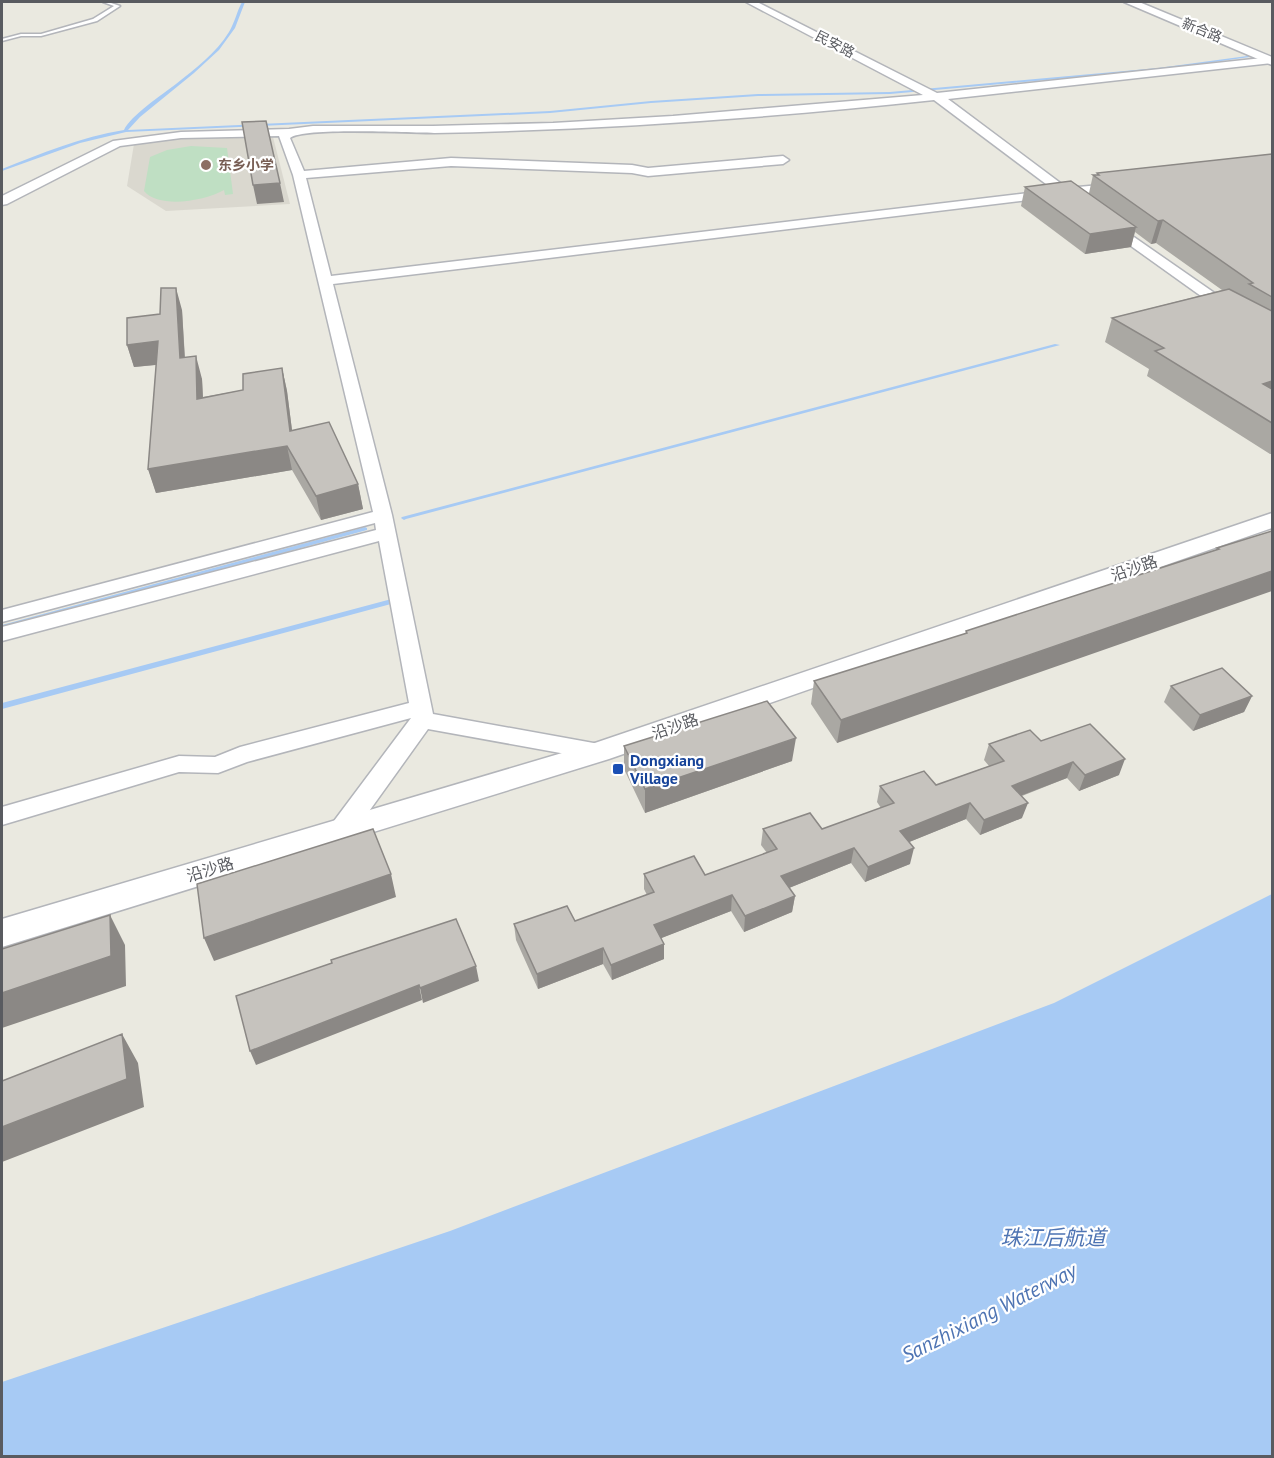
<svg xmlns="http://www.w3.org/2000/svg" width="1274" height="1458" viewBox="0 0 1274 1458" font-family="'PT Sans','Noto Sans SC',sans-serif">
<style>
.education{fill:#dad8cf}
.green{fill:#bfdfc3}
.water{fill:#a7caf4}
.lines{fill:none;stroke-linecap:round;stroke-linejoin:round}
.stream{fill:#a7caf4;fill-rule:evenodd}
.service-casing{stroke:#b3b5ba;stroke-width:3}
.minor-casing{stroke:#b3b5ba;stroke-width:3}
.tertiary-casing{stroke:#b3b5ba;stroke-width:3}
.service{fill:#fff;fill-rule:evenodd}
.minor{fill:#fff;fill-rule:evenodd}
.tertiary{fill:#fff;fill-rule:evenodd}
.wall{fill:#aaa8a3}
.shaded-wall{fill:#8b8885}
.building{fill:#c6c3be;stroke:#8b8885;stroke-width:1.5}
.education-dot{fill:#8d6e63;stroke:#fff;stroke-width:2}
.transit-dot{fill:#1a4fb4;stroke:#fff;stroke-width:2}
.labels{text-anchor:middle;stroke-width:4.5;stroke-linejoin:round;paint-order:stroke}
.far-street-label{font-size:14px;fill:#595b60;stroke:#fff}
.far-education-label{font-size:14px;font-weight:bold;fill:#785e54;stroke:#fff;text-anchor:start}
.street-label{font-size:16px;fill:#595b60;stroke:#fff}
.transit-label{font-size:16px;font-weight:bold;fill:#164399;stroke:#fff;text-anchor:start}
.near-water-label{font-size:21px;font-style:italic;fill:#4e74b3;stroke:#fff}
</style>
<rect width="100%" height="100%" fill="#eae9e0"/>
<path class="education" d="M185 137H273L290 204 166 211 127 186 134 144Z"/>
<path class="green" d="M191 146 227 148 233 194 225 195 224 190C205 201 159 209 144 191L150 157 167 150Z"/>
<path class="water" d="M1272 894V1456H2V1382L450 1231 1054 1003Z"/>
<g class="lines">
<path class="stream" d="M242 2H245L235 28 219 50 194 73 140 117 128 130 550 111 651 101 758 94 890 92 1158 68 1262 54 1264 55 1158 70 890 94 758 96 651 103 550 113 126 132 80 143 2 171V169C42 153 81 137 124 130 130 116 163 94 176 84 195 69 216 53 229 32 235 22 237 11 242 2Z
M1055 344 1060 345 406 519 404 520 401 518 402 517Z
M365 527 367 528V530L2 629V625Z
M399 597 403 599 402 601 2 709V703Z"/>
<defs>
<path id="service" d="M103 2H108L120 6 97 21 41 36H21L2 41V39L21 34H41L93 19 114 6Z"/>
<path id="minor" d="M746 2H757L937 93 1272 57V63L948 99 1067 188 1122 183 1124 186 1118 190 1076 195V200L1071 201 1062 196 333 284 392 515 433 714 599 744 607 746 610 752 607 758 599 760 428 729 352 835 343 837 334 835 331 828 334 821 411 718 247 762 218 773 179 772 2 825V807L179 756 215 757 240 747 409 703 379 541 2 641V627L376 530 375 523 2 622V610L373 512 293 175 279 136 181 138 120 146 7 204 2 205V196L113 141 181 132 289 129 313 126H433L553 123 673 116 923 95ZM934 100 1054 190 331 276 306 178 451 166 632 173 648 176 783 164 789 160 783 156 648 168 632 165 451 158 304 171 290 138C305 127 410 133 434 133 601 130 768 118 934 100Z
M1108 219 1239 310 1272 328V338L1229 316 1103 226 1101 223Z"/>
<path id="tertiary" d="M1124 2H1139L1272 57V65Z
M1272 513V528L609 759 2 947V919L589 745Z"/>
</defs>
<use href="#service" class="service-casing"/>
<use href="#minor" class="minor-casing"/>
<use href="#tertiary" class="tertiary-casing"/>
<use href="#service" class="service"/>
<use href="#minor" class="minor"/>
<use href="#tertiary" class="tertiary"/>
</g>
<path class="wall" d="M1272 154V454H1270L1147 376 1149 369 1105 342 1112 318 1222 290 1156 243 1151 244 1135 232 1131 247 1085 254 1021 206 1025 187 1089 193 1093 175H1097V173Z
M182 310 185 358 202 379 203 397 243 390 282 368 287 391 292 430 358 484 363 509 321 520 292 470 156 493 148 469 156 365 134 367 127 345Z
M1272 531 837 743 811 704 814 681 965 634 966 631 1216 550 1217 548Z
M1171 686 1252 696 1244 712 1193 731 1164 702Z
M1041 741 1119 775 1079 791 1067 778 1022 796V818L980 835 966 819 909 842 910 864 865 882 851 863 789 888 795 896 792 912 744 932 731 911 661 938 664 944V959L612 980 603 964 538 989 516 940 514 924 575 921 647 895 644 889V874L705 875 767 853 761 845 763 829H822L881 808 877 802 880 786 936 785 989 766 984 760 989 744Z
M624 746 792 761 645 813 624 769Z"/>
<path class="shaded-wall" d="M280 183 284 202 257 204 253 185Z
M1163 220 1156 243 1151 244 1158 221Z
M1136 227 1131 247 1085 254 1090 234Z
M176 288 182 310 186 381 180 358Z
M158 341 164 364 134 367 127 345Z
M196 356 202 379 204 422 197 399Z
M282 368 287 391 295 454 290 431Z
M1272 381V403L1263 384Z
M287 446 292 470 156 493 148 469Z
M358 484 363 509 321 520 316 496Z
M1272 571V591L837 743 841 720Z
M1252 696 1244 712 1193 731 1200 715Z
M796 738 792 761 645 813V789Z
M1125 759 1119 775 1079 791 1085 775Z
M1073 762 1067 778 1007 801 1012 786Z
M970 803 966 819 897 847 900 831Z
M1028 803 1022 818 980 835 984 820Z
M854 848 851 863 779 892 781 876Z
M914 848 910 864 865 882 868 867Z
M391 874 396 897 214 961 204 938Z
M732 895 731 911 654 941V925Z
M795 896 792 912 744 932 745 916Z
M110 915 125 945 126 986 2 1028V993Z
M664 944V959L612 980 611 965Z
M603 948V964L538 989 537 974Z
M476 966 479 981 423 1003 420 988Z
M419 985 422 1000 256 1065 250 1051Z
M122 1034 138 1063 144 1107 2 1162V1127Z"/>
<path class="building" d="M266 121 280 183 253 185 242 122Z
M1272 154V297L1249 284 1253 283 1163 220 1158 221 1093 175H1099L1097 173Z
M1071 181 1136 227 1090 234 1025 187Z
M161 288H176L180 358 196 356 197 399 243 390V374L282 368 290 431 329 422 358 484 316 496 287 446 148 469 158 341 127 345V318L160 314Z
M1229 289 1272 311V381L1263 384 1272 389V423L1155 351 1164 348 1112 318Z
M1272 531V571L841 720 814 681 967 633 966 631 1219 549 1217 548Z
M1222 668 1252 696 1200 715 1171 686Z
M767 701 796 738 645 789 624 746Z
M1090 724 1125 759 1085 775 1073 762 1012 786 1028 803 984 820 970 803 900 831 914 848 868 867 854 848 781 876 795 896 745 916 732 895 654 925 664 944 611 965 603 948 537 974 514 924 567 906 575 921 654 892 644 874 694 856 705 875 777 849 763 829 810 813 822 829 894 803 880 786 924 771 936 785 1004 761 989 744 1030 730 1041 741Z
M373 829 391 874 204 938 197 884Z
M110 915 111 956 2 993V949Z
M456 919 476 966 420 988 419 985 250 1051 236 996 332 963 331 960Z
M122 1034 127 1079 2 1127V1081Z"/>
<circle class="education-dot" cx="206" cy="165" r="6"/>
<rect class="transit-dot" x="612" y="763" width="12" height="12" rx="3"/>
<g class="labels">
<g class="far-street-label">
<text transform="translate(1202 30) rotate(22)" y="5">新合路</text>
<text transform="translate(835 44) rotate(27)" y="5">民安路</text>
</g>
<g class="far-education-label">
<text x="218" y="170">东乡小学</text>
</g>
<g class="street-label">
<text transform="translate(1134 568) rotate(-19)" y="6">沿沙路</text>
<text transform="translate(675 726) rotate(-19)" y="6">沿沙路</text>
<text transform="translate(210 869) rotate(-17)" y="6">沿沙路</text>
</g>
<g class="transit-label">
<text x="630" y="766">Dongxiang<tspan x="630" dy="18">Village</tspan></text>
</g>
<g class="near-water-label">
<text x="1053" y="1245">珠江后航道</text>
<text transform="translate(989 1313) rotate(-27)" y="7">Sanzhixiang Waterway</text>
</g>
</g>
<rect width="1274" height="1458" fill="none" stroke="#595b60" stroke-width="6"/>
</svg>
